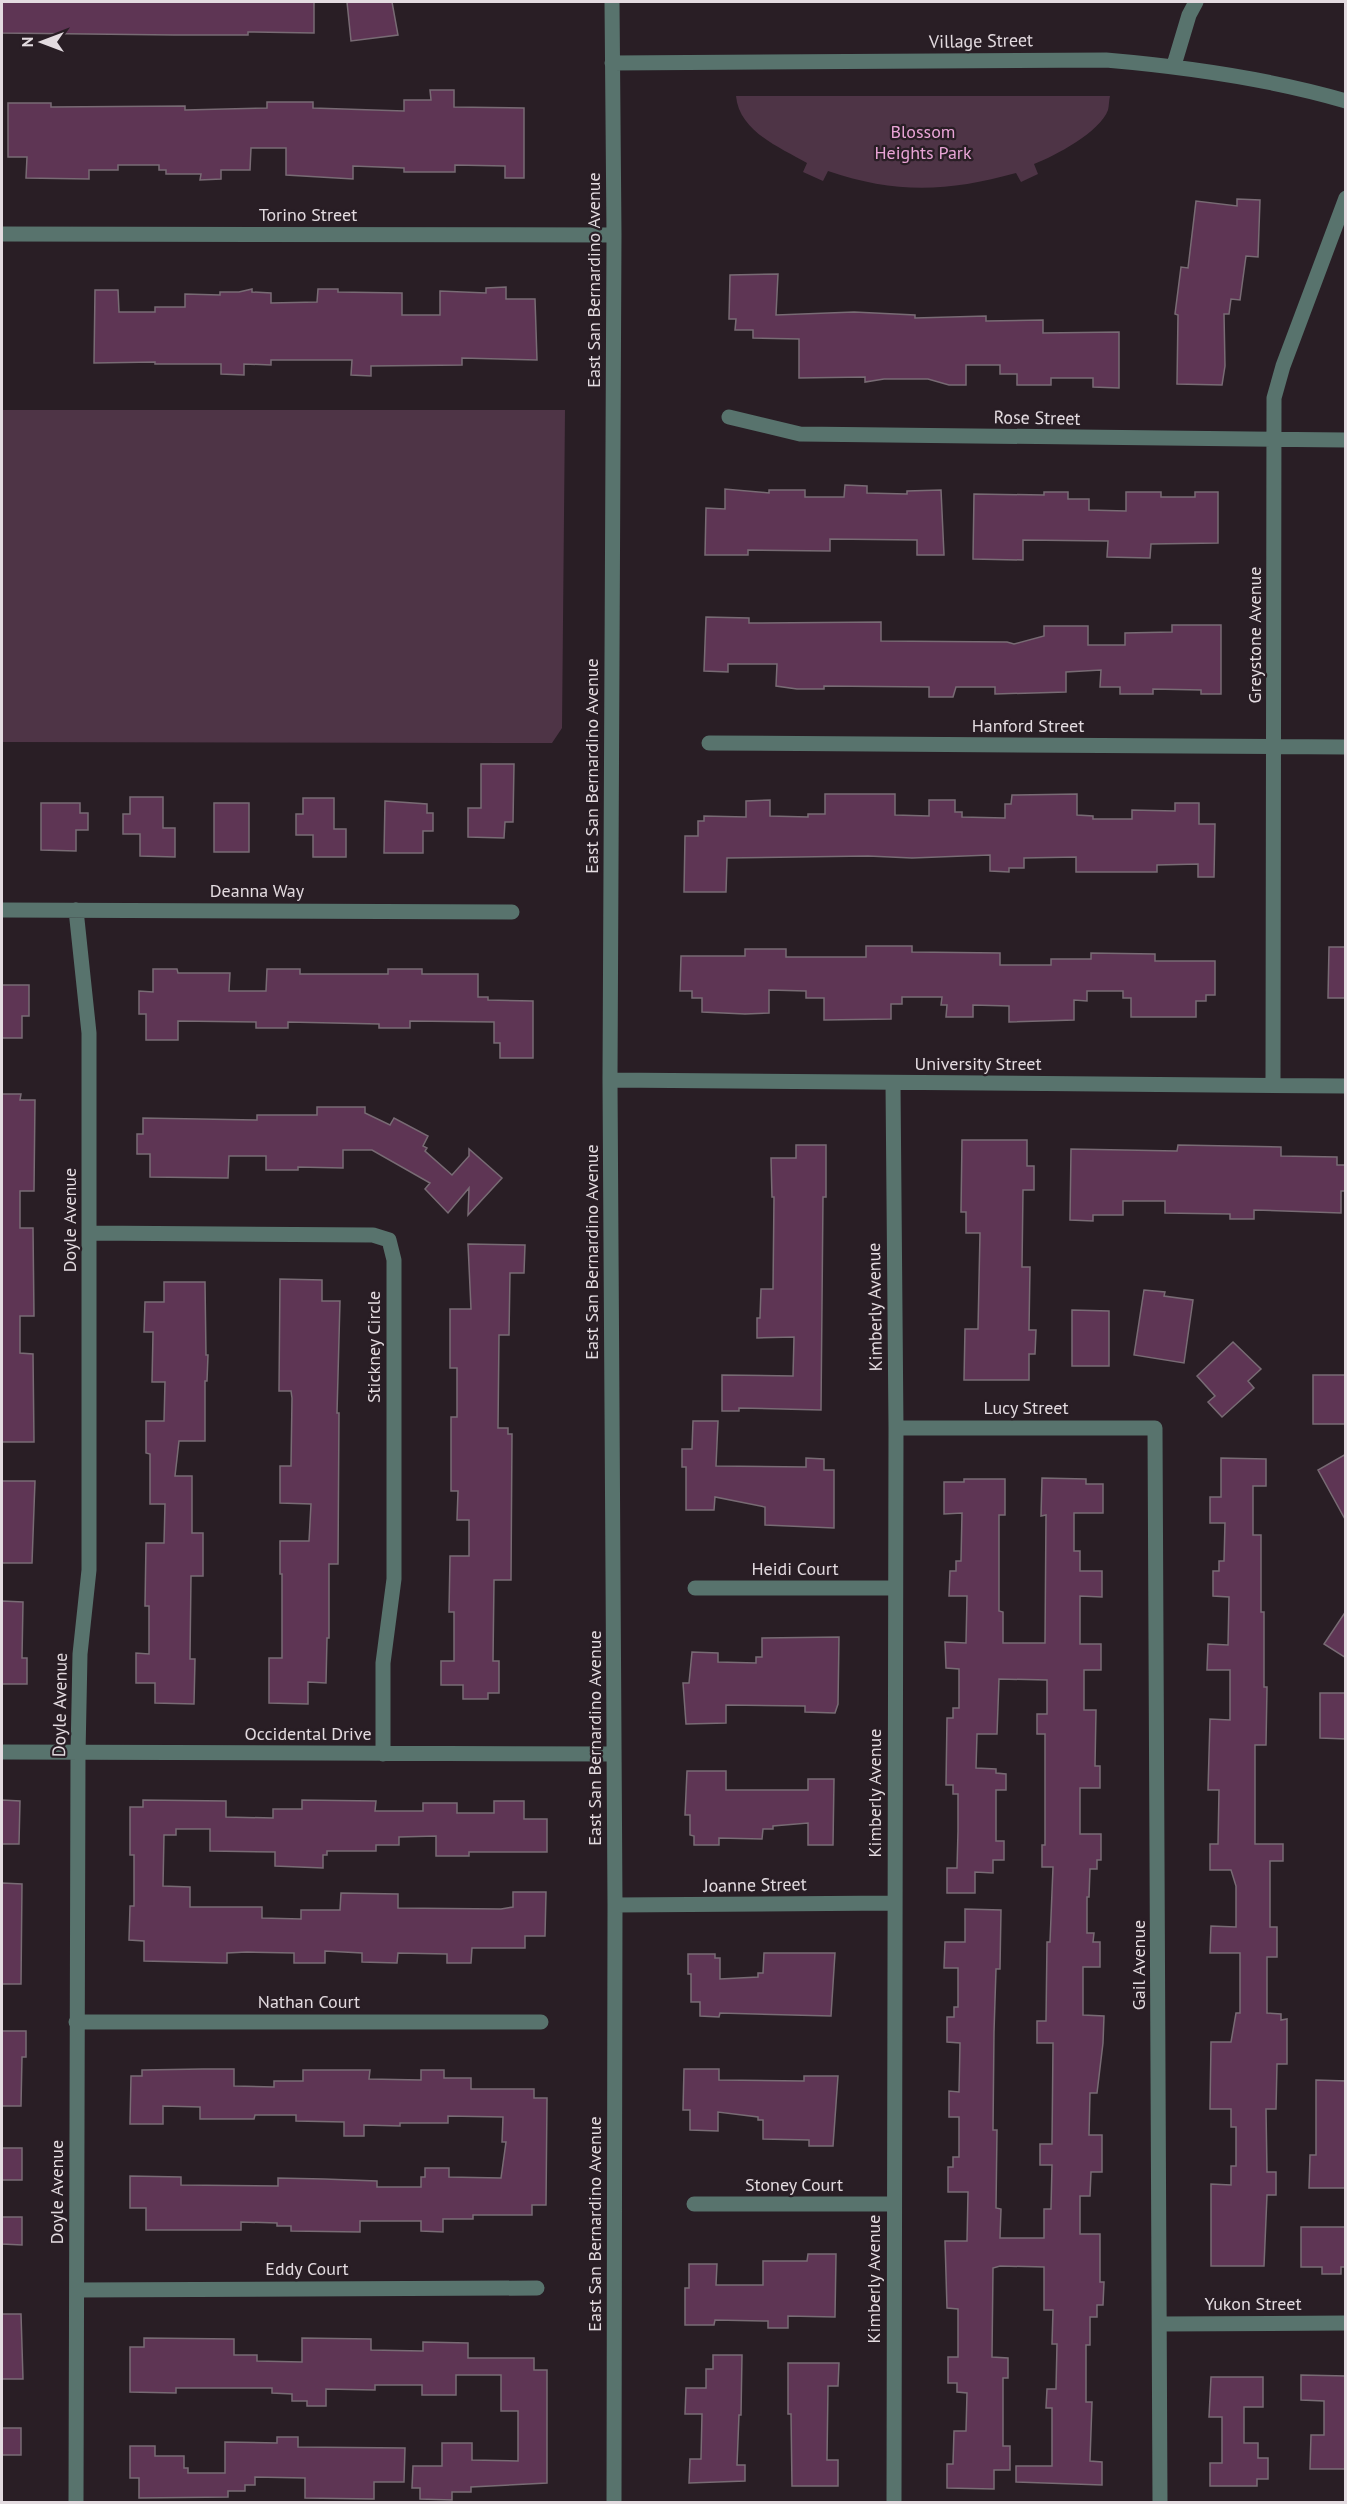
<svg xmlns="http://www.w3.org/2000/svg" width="1347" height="2504" viewBox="0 0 1347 2504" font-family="'PT Sans',sans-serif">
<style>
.green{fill:#4e3446}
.building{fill:#5e3554;stroke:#786b74;stroke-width:1.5}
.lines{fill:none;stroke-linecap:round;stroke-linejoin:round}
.minor{stroke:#58736d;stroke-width:15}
.labels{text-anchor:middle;stroke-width:4.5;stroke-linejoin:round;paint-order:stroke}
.street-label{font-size:18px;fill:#e3dbe0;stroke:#291e25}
.park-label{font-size:18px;fill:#e9a4d6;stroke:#291e25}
</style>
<rect width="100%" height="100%" fill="#291e25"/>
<path class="green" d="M736 96H1110C1109 100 1109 106 1108 110 1100 132 1055 156 1034 164L1038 174 1021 182 1016 173C948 192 895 194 828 171L823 181 803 172 807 163C779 147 739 131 736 96Z
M2 410H565L562 728 552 743 2 742Z"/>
<path class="building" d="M2 2H314V33L248 32V35H174L2 33Z
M347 2H392L398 35 351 41Z
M430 90H454V107L524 108V178H505V166L455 165V172H404V168L353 166V179L286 175V148H251L250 170H221V179L200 180 201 174H166V170H159V165H118V170H89V179L26 178 27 157H8V103H51V107L185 106V110L267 108V102H313V108L404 111V100H431Z
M1237 199 1260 200 1258 257 1246 256 1240 300 1231 299 1229 314H1224L1225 366 1222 385 1177 384 1178 315 1175 314 1181 267 1188 268 1196 201 1237 206Z
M778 274 776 315 854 312 915 315V318L986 316V321L1043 320V333L1119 332V388L1093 387V378H1051V385H1017V374H1000V365H966V385H949L928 379H884L865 382V377L799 378V339L753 338V330H735L736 319H729L730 275Z
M506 287V299H535L537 360 462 358V365L371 366V376L351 375 352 360H271V365L244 364V375L221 374V364H155V362L94 363 95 290H118L119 312H155V307H185V294L220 295V292H239L252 289V292L271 293V303L317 302 318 289H338V292L402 293V315H440V291L486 293V288Z
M845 485 867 486V493L907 494V491L941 490 944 555H917V540L830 539V551L748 550V555H705L706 508 725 509V489L769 493V490H805V497H844Z
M1044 492H1068V499H1089V510L1126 511V492H1161V497H1195V492H1218V543L1151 544 1150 558 1107 557 1108 541 1023 540V560L973 559 974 494 1044 495Z
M706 617 749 618V623L881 622V641L1007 642 1014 644 1044 636V626H1088V645H1125V633L1172 632V625H1221V694H1201V690L1153 689V694H1120V687H1100L1101 670 1066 672V692L995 694V687H956L953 697H929V687L824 686V689H797L776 686 777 664H728V672L704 671Z
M481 764H514L513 822H505L504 838 468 837V808H481Z
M825 794H895V815L929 816V800H955V812H962V817L1005 818V804H1011L1012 795 1077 794V815L1093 816V819H1132V810L1175 811V803H1199V824H1215L1214 877H1198V864L1157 865V872H1076V857L1024 858V868H1009V872L990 871V855L912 858 868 856 727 858 726 892H684L685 836H698V821H704V816L746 817V801L770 800V816L808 817V814H825Z
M130 797H163V828H175V857L140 856V834H123V814H130Z
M303 798H334V829H346V857H313V835H296V814H303Z
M385 801 427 804V813H433V831H423V853H384Z
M41 803H80V813H88V830H76V851L41 850Z
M214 803H249V852H214Z
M866 946H912V952L1000 953V965H1051V959H1091V953L1155 954V961H1215V995H1206V1001H1196V1017H1131V998H1123V991H1087V1001L1074 1000V1020L1009 1022V1006L973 1005V1017H946L947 1005H941L942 997H902V1004H891V1019L824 1020V998H806V991L769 990V1013L745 1014 702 1012V998H692V991H680L681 956H745V949H786V957H866Z
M1329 947H1346V998H1328Z
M153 969H177L178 973H230L229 991H266L267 969H300V974H388V969H422V974H478V997H488V1000L533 1001V1058H500V1043H494V1022L410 1021V1028H379V1024L288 1022V1028H256V1022L178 1021V1040H146V1014H139V991L153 992Z
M2 985H29V1016H22V1038H2Z
M2 1094H21L20 1100H35L34 1191H20V1228H33L34 1316H20V1353L33 1354 34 1442H2Z
M317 1107H365V1113L390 1125 394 1118 428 1136 423 1146 427 1148 425 1151 452 1175 469 1156V1149L502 1178 468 1215 469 1188 448 1213 425 1189 430 1183 372 1150H343V1168L298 1167V1170H266V1156H229L228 1178 150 1177V1154H137V1134H143V1118L257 1120V1115H317Z
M962 1140H1027V1166H1034V1190H1023L1022 1267H1030L1029 1330H1036L1035 1354H1029V1380H964L965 1329H978L980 1233H966V1212H961Z
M796 1145H826V1197H823L821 1410 739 1408V1411H722V1375L793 1376 794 1337 757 1338V1318H760L761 1289H773L774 1197H772L771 1158H796Z
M1178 1145 1281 1147V1156L1337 1157V1165H1346V1191H1341V1213L1254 1210V1219H1230V1214L1165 1213V1201H1123V1215H1093V1221L1070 1220 1071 1149 1177 1151Z
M468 1244 525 1245 524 1273H510L509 1335H499L498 1428H508V1434H512L511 1580H494L493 1661H499V1693H488V1699H463V1685H441V1661H454V1612H449L450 1556H469V1520H457L458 1491H451V1417H457V1368H450V1309H471Z
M280 1279 322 1280V1301H340L337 1413H339L338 1564H329V1638H327L326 1683 308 1682V1704L269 1703V1658H282V1574H280V1541H309L311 1504 280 1503V1466H291L292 1398 291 1391H279Z
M164 1282H205L206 1355H208L207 1381H205V1441H179L175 1476H192V1533H203V1576H191L190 1659H195L194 1704 155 1703V1683H136V1653L149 1654V1606H145L146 1543H164L165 1504H150V1454L146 1453V1421H164L165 1382H152L153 1332H144L145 1302H164Z
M1144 1290 1165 1292 1164 1296 1193 1300 1184 1363 1134 1355Z
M1072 1310 1109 1311V1366H1072Z
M1233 1342 1261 1369 1248 1381 1254 1388 1222 1417 1208 1402 1215 1396 1197 1376Z
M1313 1375H1346V1424H1313Z
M693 1421H718L716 1466 806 1467V1458L824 1459V1470H834V1528L765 1525V1507L715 1497 714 1510H686V1467H682V1449H692Z
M1346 1454V1521L1318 1470Z
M1221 1458 1266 1459V1486H1253V1535H1261V1612H1264V1687H1267L1266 1745H1255V1844H1283V1861H1270V1927H1277V1957H1267V2013L1281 2014V2020L1287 2019V2064H1277L1276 2109H1266L1267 2172H1276V2195H1267L1264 2266H1211V2184L1231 2185V2166H1236V2127H1231V2109H1210L1211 2042H1231L1236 2013H1240V1953H1210L1211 1926 1236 1927V1886L1231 1870H1210V1844H1218L1219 1790H1208L1210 1719 1230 1720V1670H1207L1208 1644 1228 1645 1229 1597 1213 1596V1571H1219V1561H1224L1225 1523H1210V1497H1221Z
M1042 1478 1086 1479V1484H1103V1513H1074V1551H1080V1571H1102V1597L1080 1596V1644H1101V1670H1084V1710H1096L1095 1766H1100V1788H1080V1834H1101V1860H1097V1869H1090L1089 1897H1087V1933H1094L1093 1942H1100V1967H1083V2015L1104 2016 1103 2043 1097 2093H1090L1089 2135H1102V2172H1091L1090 2196H1080V2234H1100V2282H1104L1103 2305H1097V2317H1090V2345H1086V2402H1092L1090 2461 1102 2462V2485L1016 2482V2466H1052V2408H1046L1047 2389H1056L1057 2344H1052L1053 2310H1044V2267L1000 2266 993 2268 992 2357 1008 2358V2378H1003V2446H1010V2470H994V2489L947 2488V2464H953L954 2431H966L967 2393 957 2392V2383H948V2357H958V2309L947 2308 945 2241H967L968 2192H948V2167H953V2157H959V2117H949V2091L959 2092 960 2043 947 2042V2017H954V2007H958V1968H944L945 1942H965V1909L1001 1910 1000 1969H996L994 2032 993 2130H997L996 2208 1001 2209 1000 2238H1044V2209H1051L1052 2165H1040V2144H1052L1053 2043H1037V2021H1046L1047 1942H1050L1053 1867H1042V1845H1045V1734H1037V1714H1047V1680L999 1679 997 1734H977L976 1768 996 1769V1773L1006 1774V1790H996V1841H1004V1860H993V1873L975 1872V1893H947V1868H957L958 1831V1794H953V1785H946L947 1718H953V1708H959V1669L946 1668 945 1642 966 1643 967 1596H949L950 1571H956V1561H961L962 1513 944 1514V1482H964V1479H1005V1515H999V1611L1003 1612V1643H1045L1046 1515 1041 1516Z
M2 1481H35L32 1563H2Z
M2 1601 23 1602 22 1658H27V1684H2Z
M1346 1611V1658L1324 1644Z
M839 1637 838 1704 835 1713 805 1712V1706L726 1705V1723L686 1724 683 1683H689L692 1652 718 1653V1662L756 1663V1657H762V1638Z
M1320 1693H1346V1739L1320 1738Z
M687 1771H726V1790H808V1779H834L833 1845H808V1823L773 1826V1829H763L762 1839 719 1838V1845H694V1836L690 1835V1815H685Z
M2 1800 20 1801 19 1844H2Z
M143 1800 226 1801V1817L273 1818V1809H302V1800L376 1801 375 1811H423V1803H457V1813H494V1801H524V1819H547V1852H469V1856H436V1836L399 1837V1845H376V1851H327V1855H323V1868L275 1866V1852L210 1851V1829H176V1835H164L163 1886 190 1887V1907H262V1918L301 1919V1910H340L341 1893 398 1894V1908L501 1909 513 1907V1892H546L545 1936H525V1948H472L471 1963H447V1954L398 1953 397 1963 362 1962V1953L325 1951V1963H294V1953L247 1952 227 1953V1963L144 1961V1941L129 1940 130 1906H134V1855H130V1807H143Z
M2 1883 22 1884 21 1984H2Z
M764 1953H835L831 2016 720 2013 719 2017 700 2016V2002H691V1974H688V1954H715V1958H720V1979L758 1977V1973H763Z
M2 2031H26V2057H22L21 2106H2Z
M203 2069H234V2086L274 2087V2081H303V2070H370L369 2079 421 2080V2070H444V2078H471V2089H534V2098H547L546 2205H532V2215H473V2219H443V2232L421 2231V2221H360V2232L291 2231V2226H277V2223L241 2222V2230H146V2208H130V2176L181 2177V2185L278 2186V2178L324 2179 377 2181V2187H421V2177H425V2168H449V2177L501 2178 506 2142H502L503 2117 448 2116V2123H400V2126L364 2125V2136H344V2122L296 2121V2115H255L254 2119H200V2107L163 2106V2124H130L131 2076H142V2070Z
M684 2069H719V2080L804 2081V2076H838L833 2146H809V2140L763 2139V2120H758V2117L718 2112V2131L690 2130V2110H683Z
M1316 2080 1346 2081V2188H1309L1310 2155H1316Z
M2 2148H22V2180H2Z
M2 2217H22V2245L2 2244Z
M1301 2227H1346V2267H1341V2274H1322V2267H1301Z
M808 2254H836L835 2317 788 2316V2328H768V2321L715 2320 714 2325H685V2288H689V2264H717L716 2285H763V2261H807Z
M2 2314H21L23 2379H2Z
M144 2338 234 2339V2355H257V2361L302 2362V2338L371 2339V2350L423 2351V2342L468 2343V2358H534V2370H547V2483L471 2487V2492H452V2500L420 2499V2488H412L413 2466H442V2443H472V2460L518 2461V2411H501V2375H456V2395H422V2385H375V2390L326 2389V2406H307V2401H292V2394L272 2393V2388H176V2393L130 2392V2347H144Z
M713 2355H742L741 2415H739L737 2465H745V2481L689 2483 690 2459H701L702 2414H685L686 2388H706V2369H713Z
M788 2363H839L838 2386H828L827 2460H838V2486H792L791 2414H788Z
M1301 2375 1346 2376V2469H1310L1311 2435H1324V2401L1301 2400Z
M1211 2377H1263V2407H1244V2443H1258V2458H1268V2479H1257V2486H1210V2463H1222V2417H1209Z
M2 2428H21V2455H2Z
M277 2437H298V2447L405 2448 404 2482H374V2499L305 2498V2478L255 2477V2485H245V2491H228V2497L139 2498V2478H130V2446H155V2456H184V2468H188V2473H225V2442L277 2443Z"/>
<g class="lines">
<path class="minor" d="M612 2 614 235 610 1080 615 1905 614 2502
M612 63 1106 60C1187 67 1267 78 1346 101
M1174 65 1189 15 1196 2
M2 234 614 235
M729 417 800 434 1346 440
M709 743 1346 747
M2 910 512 912
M76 910 89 1033V1570L80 1654 78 1754 76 2502
M610 1080 1346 1086
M893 1083 896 1428 894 2502
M1273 1084 1274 398 1283 366 1346 198
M89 1233 373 1235 389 1240 394 1260V1579L383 1663V1754
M896 1428H1155L1160 2502
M695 1588H894
M2 1752 614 1754
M615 1905 895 1903
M76 2022H541
M694 2204H894
M77 2290 537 2288
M1161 2324 1346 2323"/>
</g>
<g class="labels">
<g class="street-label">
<text transform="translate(981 41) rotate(-1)" y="6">Village Street</text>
<text x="308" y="221">Torino Street</text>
<text transform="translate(594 280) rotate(-90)" y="6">East San Bernardino Avenue</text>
<text transform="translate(1037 418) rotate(1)" y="6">Rose Street</text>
<text transform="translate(1255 635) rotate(-90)" y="6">Greystone Avenue</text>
<text x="1028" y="732">Hanford Street</text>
<text transform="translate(592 766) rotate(-90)" y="6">East San Bernardino Avenue</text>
<text x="257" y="897">Deanna Way</text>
<text x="978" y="1070">University Street</text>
<text transform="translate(70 1220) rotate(-90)" y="6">Doyle Avenue</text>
<text transform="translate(592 1252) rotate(-90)" y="6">East San Bernardino Avenue</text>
<text transform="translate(875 1307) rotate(-91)" y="6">Kimberly Avenue</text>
<text transform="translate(374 1347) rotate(-90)" y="6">Stickney Circle</text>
<text x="1026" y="1414">Lucy Street</text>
<text x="795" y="1575">Heidi Court</text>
<text transform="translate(60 1705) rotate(-89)" y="6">Doyle Avenue</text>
<text x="308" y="1740">Occidental Drive</text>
<text transform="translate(595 1738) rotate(-90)" y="6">East San Bernardino Avenue</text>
<text transform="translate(875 1793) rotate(-90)" y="6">Kimberly Avenue</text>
<text transform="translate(755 1885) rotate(-1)" y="6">Joanne Street</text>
<text transform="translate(1139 1965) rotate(-90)" y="6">Gail Avenue</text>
<text x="309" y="2008">Nathan Court</text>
<text x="794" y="2191">Stoney Court</text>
<text transform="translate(57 2192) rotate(-90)" y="6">Doyle Avenue</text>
<text transform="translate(595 2224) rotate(-90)" y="6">East San Bernardino Avenue</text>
<text x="307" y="2275">Eddy Court</text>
<text transform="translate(874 2279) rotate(-90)" y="6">Kimberly Avenue</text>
<text x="1253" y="2310">Yukon Street</text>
</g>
<g class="park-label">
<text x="923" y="138">Blossom<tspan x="923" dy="21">Heights Park</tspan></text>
</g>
</g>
<rect width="1347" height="2504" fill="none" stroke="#e3dbe0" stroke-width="6"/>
<g transform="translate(42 42) rotate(270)" stroke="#291e25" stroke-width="4.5" paint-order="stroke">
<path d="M0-4.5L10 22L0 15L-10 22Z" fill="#e3dbe0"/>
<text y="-9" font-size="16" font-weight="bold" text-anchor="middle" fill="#e3dbe0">N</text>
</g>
</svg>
